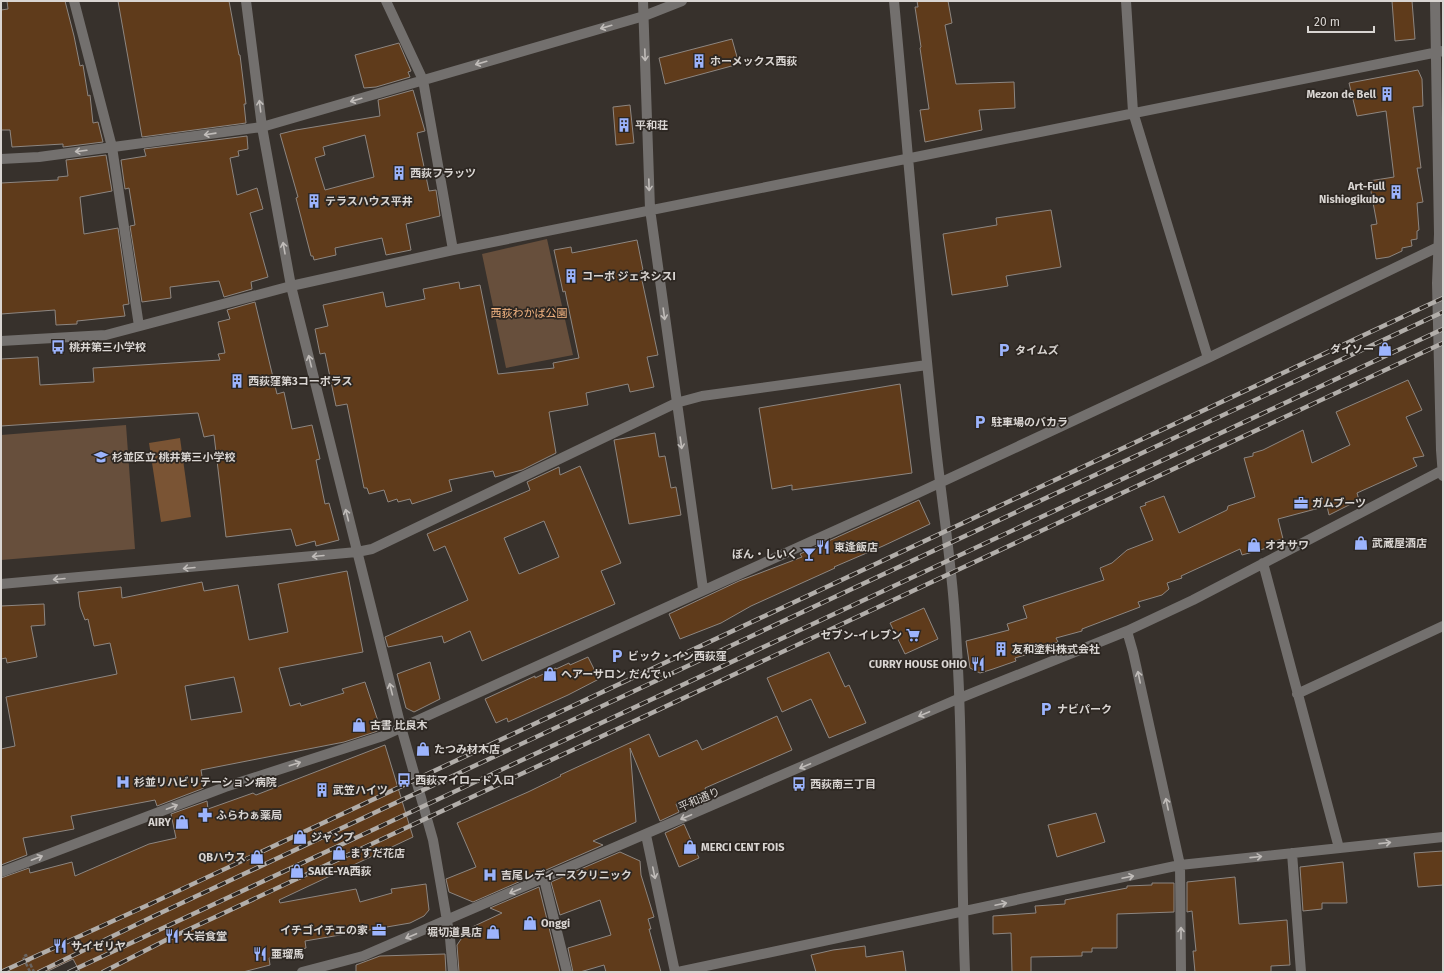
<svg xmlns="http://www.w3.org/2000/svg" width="1444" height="973" viewBox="0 0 1444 973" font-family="'Fira Sans','Noto Sans JP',sans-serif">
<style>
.green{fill:#674f3c}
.water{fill:#7a5434}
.building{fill:#5f3b1b;stroke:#8d8681;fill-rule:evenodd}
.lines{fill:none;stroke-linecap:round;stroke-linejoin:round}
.path{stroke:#6a6561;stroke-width:2.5;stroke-dasharray:4 2;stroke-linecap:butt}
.minor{stroke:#73706e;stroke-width:10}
.rail-casing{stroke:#b2aeaa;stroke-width:4.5}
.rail{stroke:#2d2722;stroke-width:3;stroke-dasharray:9;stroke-linecap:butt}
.oneway{stroke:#c0bcb9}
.labels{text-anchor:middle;stroke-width:3.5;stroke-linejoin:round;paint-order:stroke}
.poi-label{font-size:11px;font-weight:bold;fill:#d9d5d2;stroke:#2d2722;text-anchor:start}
.park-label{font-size:11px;fill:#f5b683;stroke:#2d2722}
.street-label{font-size:11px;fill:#d9d5d2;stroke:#2d2722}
</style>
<rect width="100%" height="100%" fill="#37312c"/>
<path class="green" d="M547 239 573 355 506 368 482 254Z
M126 425 135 549 1 560V435Z"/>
<path class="water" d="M180 438 191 517 161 522 149 443Z"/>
<path class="building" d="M7 1H65L74 36 80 66 83 65 88 96 90 95 93 123 98 122 103 142 63 147V144L12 147 10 130H1V10L8 9Z
M118 1H229L239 55H240L246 104H244L246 123 142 137Z
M917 1H948L952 23 945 25 956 84 1014 82 1015 108 979 110 982 130 925 142 920 110 929 109 920 48 921 47 915 7H918Z
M1392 1H1412L1415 39 1395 41Z
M732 39 739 64 665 84 659 58Z
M399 43 411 71 408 72 410 77 376 87 364 88 355 55Z
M1418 70 1422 79 1423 106 1413 107 1421 168H1417L1423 202 1417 203 1419 230 1417 231V239L1411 240 1412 246 1402 248V251L1389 257 1376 259 1371 225 1377 224 1369 181 1394 177 1386 111 1357 116 1349 83Z
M413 90 425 131 417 133 429 191 436 190 440 216 406 224 411 250 386 255 382 238 335 248 336 255 314 260 313 256H311L296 198 298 197 280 134 296 130 380 116 378 100ZM365 135 374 177 325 190 315 158 325 155 323 147Z
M630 105 634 143 616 145 613 107Z
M247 136 248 149 238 151 239 156 230 158 237 195 257 188 263 209 250 213 268 277 251 282 252 289 224 297 219 281 170 287 171 298 142 302 130 226 135 225 129 188 125 189 121 160 146 156 144 149Z
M106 155 112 191 80 197 84 234 118 228 129 304 123 305 125 316 77 321V324L56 325 55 310 1 314V183L58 180V177L68 176 66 160Z
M1051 210 1061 267 1006 276 1008 286 952 295 943 234 997 225 996 218Z
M637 240 643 270 640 271 658 355 647 357 654 387 630 392 628 384 586 393 588 405 549 412 556 453 522 470 495 477 493 471 449 480 452 491 412 504 410 499 398 502 397 499 388 502 384 490 369 494 367 488H364L347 404 336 406 325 353 320 354 315 329 328 326 323 305 383 292 386 307 425 299 423 289 459 282 460 289 480 285 498 374 554 368 553 363 579 358 565 291 563 292 554 250 571 247 572 253Z
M255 302 277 394 284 392 292 429 312 425 320 459 316 460 325 504 329 503 339 540 316 546 315 541 296 546 291 529 226 537 214 435 204 437 198 413 1 426V359L38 357 40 385 94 382 93 368 220 360 218 354 225 353 218 322 230 319 227 310Z
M1408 380 1422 410 1406 417 1424 456 1413 458 1417 466 1357 493 1359 500 1329 515 1327 506 1278 519 1283 539 1266 543 1267 548 1242 555 1240 549 1181 576 1182 578 1167 583 1169 589 1162 595 1138 602 1140 607 1082 629V631L1056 638 1058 642 1035 650V652L1015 658 1016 661 993 669 980 673 970 668 966 641 1009 630 1007 624 1027 618 1023 606 1104 580 1100 568 1112 563 1127 550 1153 540 1140 507 1146 505 1145 503 1164 496 1179 533 1227 510 1228 506 1255 497 1244 458 1253 456V453L1263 450 1303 430 1312 463 1350 445 1336 412Z
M900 384 912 473 792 490V485L772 489 759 408Z
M655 433 659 457 665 456 671 488 676 487 681 515 629 524 614 440Z
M580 466 621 563 601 571 615 604 482 661 470 631 444 643 442 636 388 647 385 637 468 600 445 546 434 551 427 534 530 490 527 482 559 467 560 475ZM544 521 559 557 519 574 504 538Z
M919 500 930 524 883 546 834 567 835 568 751 606 721 623 680 639 669 614 739 581 802 557 800 554Z
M347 571 363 652 279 668 290 706 300 703 301 706 344 693 342 689 365 682 381 730 344 742 201 770 204 788 157 806 155 800 71 816 74 829 23 838 27 855 1 865V749L15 746 6 697 117 674 110 643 94 646 88 619 85 620 80 607 78 592 121 587 122 598 202 582 204 591 238 585 249 640 288 632 278 584ZM234 677 242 712 191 720 185 686Z
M44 604 45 625 31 626 37 657 7 663 6 658 1 659V606Z
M924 608 938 639 905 654 890 623Z
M829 652 845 687 849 685 866 723 829 738 811 699 782 712 767 678Z
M588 657 599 679 568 695 508 722 507 718 496 723 485 699 535 676V678L556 668V669L569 663 570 665Z
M430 662 440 699 414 712 406 708 397 674Z
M777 716 792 750 705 788 706 791 676 804 679 812 660 821 630 748 636 822 593 841 603 845 473 902 449 892 446 879 476 867 457 823 528 792 561 776 560 775 649 734 659 757 697 740 702 750Z
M385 745 413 837 279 900 280 903 356 889 360 902 392 893 391 889 426 884 429 910 424 916 410 923 305 941 306 948 269 958 270 965 243 972H80L73 959 46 972H1V878L29 868 30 873 72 862 75 876 149 844 176 838 171 814 207 801 208 809 253 793 256 795Z
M1096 813 1105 842 1057 857 1048 825Z
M684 824 699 858 679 867 665 833Z
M1443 851V885L1418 887 1414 853Z
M620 852 640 861 641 875 654 917 648 919 651 929H649L661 972H606L604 965 580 972H573L568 948 611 935 600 900 560 915 551 882Z
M1343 862 1347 903H1322V909L1303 911 1300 867Z
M1235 877 1239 924 1287 920 1290 965 1271 966V972H1195L1193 951H1196L1192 911 1187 912V882Z
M1152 883H1174V912L1117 914V948H1092V952H1082V956L1031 957V972H1012L1011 933 993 934V916L1036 913 1035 906 1065 904V900L1127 888V886L1152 885Z
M539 887 560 972H459L457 945 468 929 502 913 490 908Z
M865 946 866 957 903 951 906 972H816L811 955 833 950Z
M445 954 446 972H356V965L380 956Z"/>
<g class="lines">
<path class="path" d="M30 972 23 957 26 955 34 972"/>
<path class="minor" d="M74 1 112 147 139 326
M246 1 262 127 291 286 401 727 433 840 450 938 453 972
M386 1 423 80 453 250
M643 1 650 209 703 589
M894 1C907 141 918 281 933 420 939 482 949 543 954 605 964 727 960 850 965 972
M1126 1 1133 112 1208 358
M1435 1 1439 234 1437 283 1441 450 1443 476
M1 159 39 157 262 127 644 16 682 1
M1 341 106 335 291 286 453 250 1443 51
M1263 563 1339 848
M1 584 357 552 372 549 676 403 702 396 927 365
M1127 631 1133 652 1180 865 1181 972
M1297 694 1443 626
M646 835 675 972
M1292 853 1301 972
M1 872 225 787 383 736 918 493 1208 358 1438 247
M544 879 567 972
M302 972 363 956 960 698 1127 631 1193 600 1443 470
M678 972 1180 865 1443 837"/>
<defs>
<path id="rail" d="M1 972 148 905 1443 298
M39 972 154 916 1443 312
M69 972 1443 329
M103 972 166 940 1443 343"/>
</defs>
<use href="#rail" class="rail-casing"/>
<use href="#rail" class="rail"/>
</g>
<defs><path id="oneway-shaft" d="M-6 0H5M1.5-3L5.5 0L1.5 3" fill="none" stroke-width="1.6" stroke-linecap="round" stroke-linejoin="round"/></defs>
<g class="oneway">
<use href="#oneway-shaft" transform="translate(606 27) rotate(164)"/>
<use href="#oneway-shaft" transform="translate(645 55) rotate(88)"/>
<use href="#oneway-shaft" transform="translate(481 63) rotate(164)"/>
<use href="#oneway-shaft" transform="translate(356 100) rotate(164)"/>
<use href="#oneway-shaft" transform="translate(260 106) rotate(-97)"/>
<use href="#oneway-shaft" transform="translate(210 134) rotate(172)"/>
<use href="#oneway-shaft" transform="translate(81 151) rotate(173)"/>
<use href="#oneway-shaft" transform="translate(649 185) rotate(88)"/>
<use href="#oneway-shaft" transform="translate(284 248) rotate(-100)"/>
<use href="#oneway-shaft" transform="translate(664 314) rotate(82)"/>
<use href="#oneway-shaft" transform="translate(310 361) rotate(-104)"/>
<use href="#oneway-shaft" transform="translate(681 443) rotate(82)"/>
<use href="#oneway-shaft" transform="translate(347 515) rotate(-104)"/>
<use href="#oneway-shaft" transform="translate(318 556) rotate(175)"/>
<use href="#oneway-shaft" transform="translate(189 568) rotate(175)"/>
<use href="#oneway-shaft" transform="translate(59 579) rotate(175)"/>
<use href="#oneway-shaft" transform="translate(1139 677) rotate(-102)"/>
<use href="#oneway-shaft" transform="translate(391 689) rotate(-104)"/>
<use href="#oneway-shaft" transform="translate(924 714) rotate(157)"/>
<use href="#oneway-shaft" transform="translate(295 764) rotate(-18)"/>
<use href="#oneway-shaft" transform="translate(805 766) rotate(157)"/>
<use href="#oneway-shaft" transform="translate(1167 804) rotate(-102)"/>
<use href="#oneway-shaft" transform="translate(172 807) rotate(-21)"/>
<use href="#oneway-shaft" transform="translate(686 817) rotate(157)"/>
<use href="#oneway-shaft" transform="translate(1385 843) rotate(-6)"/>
<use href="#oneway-shaft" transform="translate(1256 857) rotate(-6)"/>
<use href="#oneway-shaft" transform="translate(37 858) rotate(-21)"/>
<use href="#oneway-shaft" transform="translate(654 873) rotate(78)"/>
<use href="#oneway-shaft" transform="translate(1128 877) rotate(-12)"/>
<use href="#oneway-shaft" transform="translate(515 891) rotate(157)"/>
<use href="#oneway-shaft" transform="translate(1001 904) rotate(-12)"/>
<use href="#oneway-shaft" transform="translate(1181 933) rotate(-90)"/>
<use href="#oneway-shaft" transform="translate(411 936) rotate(157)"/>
</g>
<defs>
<symbol id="building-bare" viewBox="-9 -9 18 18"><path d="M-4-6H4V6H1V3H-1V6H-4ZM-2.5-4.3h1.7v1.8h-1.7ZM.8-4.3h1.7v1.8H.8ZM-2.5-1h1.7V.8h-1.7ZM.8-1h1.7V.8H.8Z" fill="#9cb4fd" stroke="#2d2722" stroke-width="2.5" paint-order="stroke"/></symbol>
<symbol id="bus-bare" viewBox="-9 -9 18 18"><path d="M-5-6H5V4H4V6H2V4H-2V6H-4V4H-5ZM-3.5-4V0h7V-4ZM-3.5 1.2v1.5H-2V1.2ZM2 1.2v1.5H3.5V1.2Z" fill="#9cb4fd" stroke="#2d2722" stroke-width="2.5" paint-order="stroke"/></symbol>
<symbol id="shop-bare" viewBox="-9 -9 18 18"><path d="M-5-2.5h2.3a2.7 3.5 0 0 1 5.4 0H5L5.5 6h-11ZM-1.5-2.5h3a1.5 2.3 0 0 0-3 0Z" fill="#9cb4fd" stroke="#2d2722" stroke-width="2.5" paint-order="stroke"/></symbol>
<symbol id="parking-bare" viewBox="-9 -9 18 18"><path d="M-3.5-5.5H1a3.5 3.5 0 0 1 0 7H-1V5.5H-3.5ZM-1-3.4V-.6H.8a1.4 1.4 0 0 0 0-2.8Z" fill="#9cb4fd" stroke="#2d2722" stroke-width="2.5" paint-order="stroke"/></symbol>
<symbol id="school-bare" viewBox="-9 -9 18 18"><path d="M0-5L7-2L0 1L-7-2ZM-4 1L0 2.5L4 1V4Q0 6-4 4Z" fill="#9cb4fd" stroke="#2d2722" stroke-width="2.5" paint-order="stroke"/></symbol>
<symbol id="office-bare" viewBox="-9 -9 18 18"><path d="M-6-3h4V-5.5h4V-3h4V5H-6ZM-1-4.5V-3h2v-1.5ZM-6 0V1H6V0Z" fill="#9cb4fd" stroke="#2d2722" stroke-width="2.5" paint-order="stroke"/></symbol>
<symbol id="restaurant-bare" viewBox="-9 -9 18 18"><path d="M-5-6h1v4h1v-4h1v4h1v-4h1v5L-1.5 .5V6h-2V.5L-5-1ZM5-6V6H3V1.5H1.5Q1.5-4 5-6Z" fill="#9cb4fd" stroke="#2d2722" stroke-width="2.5" paint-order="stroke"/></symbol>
<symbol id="bar-bare" viewBox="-9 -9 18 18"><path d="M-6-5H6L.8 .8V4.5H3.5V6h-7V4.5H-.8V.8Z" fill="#9cb4fd" stroke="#2d2722" stroke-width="2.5" paint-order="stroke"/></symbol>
<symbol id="supermarket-bare" viewBox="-9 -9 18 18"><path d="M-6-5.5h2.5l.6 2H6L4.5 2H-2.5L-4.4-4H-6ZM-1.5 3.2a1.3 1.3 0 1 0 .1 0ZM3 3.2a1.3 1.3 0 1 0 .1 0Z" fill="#9cb4fd" stroke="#2d2722" stroke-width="2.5" paint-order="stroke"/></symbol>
<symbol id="hospital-bare" viewBox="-9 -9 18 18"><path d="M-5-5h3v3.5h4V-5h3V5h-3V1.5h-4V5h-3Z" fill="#9cb4fd" stroke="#2d2722" stroke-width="2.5" paint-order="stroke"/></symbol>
<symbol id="pharmacy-bare" viewBox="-9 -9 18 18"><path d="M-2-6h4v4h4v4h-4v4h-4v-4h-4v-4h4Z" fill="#9cb4fd" stroke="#2d2722" stroke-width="2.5" paint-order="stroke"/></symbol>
</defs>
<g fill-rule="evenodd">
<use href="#building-bare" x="689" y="51" width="20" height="20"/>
<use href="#building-bare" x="1377" y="84" width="20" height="20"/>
<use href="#building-bare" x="614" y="115" width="20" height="20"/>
<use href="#building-bare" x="389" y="163" width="20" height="20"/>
<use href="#building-bare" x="1386" y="182" width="20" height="20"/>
<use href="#building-bare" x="304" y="191" width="20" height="20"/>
<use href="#building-bare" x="561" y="266" width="20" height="20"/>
<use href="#bus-bare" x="48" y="337" width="20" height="20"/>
<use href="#shop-bare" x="1375" y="339" width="20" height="20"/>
<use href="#parking-bare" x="994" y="340" width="20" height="20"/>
<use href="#building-bare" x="227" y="371" width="20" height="20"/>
<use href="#parking-bare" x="970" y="412" width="20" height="20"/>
<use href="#school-bare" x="91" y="447" width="20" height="20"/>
<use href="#office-bare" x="1291" y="493" width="20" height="20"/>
<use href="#shop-bare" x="1351" y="533" width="20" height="20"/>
<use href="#shop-bare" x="1244" y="535" width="20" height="20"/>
<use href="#restaurant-bare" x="813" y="537" width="20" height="20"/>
<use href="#bar-bare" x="799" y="544" width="20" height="20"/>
<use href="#supermarket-bare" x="903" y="625" width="20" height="20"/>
<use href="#building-bare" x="991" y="639" width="20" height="20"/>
<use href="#parking-bare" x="607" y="646" width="20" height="20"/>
<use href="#restaurant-bare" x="968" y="654" width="20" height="20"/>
<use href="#shop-bare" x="540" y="664" width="20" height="20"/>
<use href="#parking-bare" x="1036" y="699" width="20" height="20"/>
<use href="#shop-bare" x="349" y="715" width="20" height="20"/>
<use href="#shop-bare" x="413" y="739" width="20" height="20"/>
<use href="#bus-bare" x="394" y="770" width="20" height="20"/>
<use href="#hospital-bare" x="113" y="772" width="20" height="20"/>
<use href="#bus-bare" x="789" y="774" width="20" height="20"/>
<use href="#building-bare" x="312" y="780" width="20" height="20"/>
<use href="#pharmacy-bare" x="195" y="805" width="20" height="20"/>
<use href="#shop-bare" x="172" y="812" width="20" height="20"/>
<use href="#shop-bare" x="290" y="827" width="20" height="20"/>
<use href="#shop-bare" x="680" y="837" width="20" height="20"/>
<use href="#shop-bare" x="329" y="843" width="20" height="20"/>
<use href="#shop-bare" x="247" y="847" width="20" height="20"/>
<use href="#shop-bare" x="287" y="861" width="20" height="20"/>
<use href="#hospital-bare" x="480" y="865" width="20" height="20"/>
<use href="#shop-bare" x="520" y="913" width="20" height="20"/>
<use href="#office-bare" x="369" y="920" width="20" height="20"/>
<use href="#shop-bare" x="483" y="922" width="20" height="20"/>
<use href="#restaurant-bare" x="162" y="926" width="20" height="20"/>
<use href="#restaurant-bare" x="50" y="936" width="20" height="20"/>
<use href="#restaurant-bare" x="250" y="944" width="20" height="20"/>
</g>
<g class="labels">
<g class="poi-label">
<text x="710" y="65">ホーメックス西荻</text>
<text x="1376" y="98" text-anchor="end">Mezon de Bell</text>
<text x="635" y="129">平和荘</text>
<text x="410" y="177">西荻フラッツ</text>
<text x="1385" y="190" text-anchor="end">Art-Full<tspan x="1385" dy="13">Nishiogikubo</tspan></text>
<text x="325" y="205">テラスハウス平井</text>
<text x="582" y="280">コーポ ジェネシスI</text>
<text x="69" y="351">桃井第三小学校</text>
<text x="1374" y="353" text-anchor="end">ダイソー</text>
<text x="1015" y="354">タイムズ</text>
<text x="248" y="385">西荻窪第3コーポラス</text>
<text x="991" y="426">駐車場のバカラ</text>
<text x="112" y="461">杉並区立 桃井第三小学校</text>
<text x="1312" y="507">ガムブーツ</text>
<text x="1372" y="547">武蔵屋酒店</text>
<text x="1265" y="549">オオサワ</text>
<text x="834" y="551">東逢飯店</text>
<text x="798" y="558" text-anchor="end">ぼん・しいく</text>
<text x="902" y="639" text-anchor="end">セブン-イレブン</text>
<text x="1012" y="653">友和塗料株式会社</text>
<text x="628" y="660">ビック・イン西荻窪</text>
<text x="967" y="668" text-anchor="end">CURRY HOUSE OHIO</text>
<text x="561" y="678">ヘアーサロン だんでぃ</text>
<text x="1057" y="713">ナビパーク</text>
<text x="370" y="729">古書 比良木</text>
<text x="434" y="753">たつみ材木店</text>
<text x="415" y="784">西荻マイロード入口</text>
<text x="134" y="786">杉並リハビリテーション病院</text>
<text x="810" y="788">西荻南三丁目</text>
<text x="333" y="794">武笠ハイツ</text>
<text x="216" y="819">ふらわぁ薬局</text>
<text x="171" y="826" text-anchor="end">AIRY</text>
<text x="311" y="841">ジャンプ</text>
<text x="701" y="851">MERCI CENT FOIS</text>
<text x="350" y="857">ますだ花店</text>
<text x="246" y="861" text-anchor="end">QBハウス</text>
<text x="308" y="875">SAKE-YA西荻</text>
<text x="501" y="879">吉尾レディースクリニック</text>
<text x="541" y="927">Onggi</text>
<text x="368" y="934" text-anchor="end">イチゴイチエの家</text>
<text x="482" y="936" text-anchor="end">堀切道具店</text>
<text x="183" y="940">大岩食堂</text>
<text x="71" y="950">サイゼリヤ</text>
<text x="271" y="958">亜瑠馬</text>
</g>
<g class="park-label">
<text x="529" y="317">西荻わかば公園</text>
</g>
<g class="street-label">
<text transform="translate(699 799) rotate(-23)" y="4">平和通り</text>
</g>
</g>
<rect width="1444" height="973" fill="none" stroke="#d9d5d2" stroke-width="4"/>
<path d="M1308 26v6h66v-6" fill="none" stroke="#d9d5d2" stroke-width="2"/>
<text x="1314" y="26" font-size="12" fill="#d9d5d2" stroke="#2d2722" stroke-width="3" paint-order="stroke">20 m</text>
</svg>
